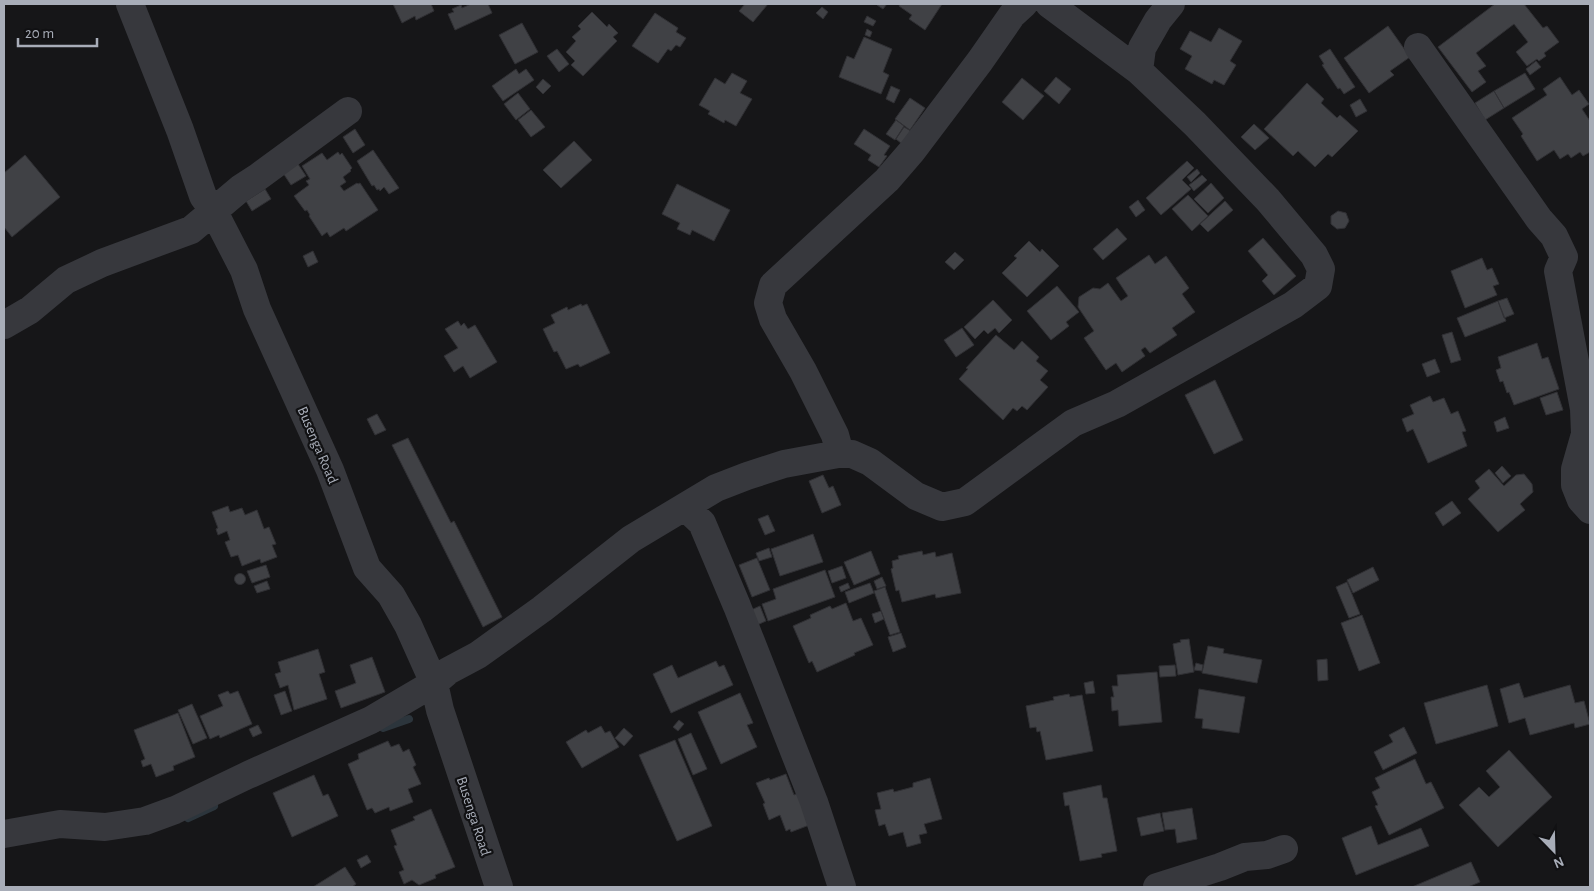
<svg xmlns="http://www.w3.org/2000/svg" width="1594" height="891" viewBox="0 0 1594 891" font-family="'Alegreya Sans',sans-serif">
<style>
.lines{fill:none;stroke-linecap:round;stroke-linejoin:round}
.stream{stroke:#2c353c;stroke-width:8}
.building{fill:#404145;stroke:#303034}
.minor{stroke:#37383d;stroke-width:28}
.labels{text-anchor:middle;stroke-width:4.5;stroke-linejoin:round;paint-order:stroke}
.street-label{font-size:15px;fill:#a8adb8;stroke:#111113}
</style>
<rect width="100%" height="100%" fill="#161618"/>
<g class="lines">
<path class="stream" d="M383 728 409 719
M188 818 214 806"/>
</g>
<path class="building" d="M393 4H431L434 11 416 20 415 16 402 23Z
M471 4H488L492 13 455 30 448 14 454 12 452 9 461 5 462 8Z
M745 4H768L753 22 739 11Z
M878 4H887L883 9 877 5Z
M900 4H942L925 30 909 19 912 15 899 6Z
M1495 4H1524L1543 28 1547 26 1559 42 1544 53 1546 56 1539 61 1537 59 1527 66 1516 52 1528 42 1514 24 1476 53 1486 66 1478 71 1486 82 1472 92 1438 47Z
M822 7 828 12 823 19 816 13Z
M592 12 607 27 609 24 618 33 613 37 617 41 583 76 571 65 575 61 566 52 576 41 572 37 581 29 578 26Z
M655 13 678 28 676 32 686 38 680 47 676 45 671 51 668 49 658 63 632 46Z
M867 16 876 21 873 26 864 22Z
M522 23 538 52 515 64 499 35Z
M1388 26 1410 57 1390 71 1394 75 1369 93 1344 58Z
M1219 28 1242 41 1230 61 1236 65 1224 85 1214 80 1212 84 1185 69 1192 56 1180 49 1190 31 1211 42Z
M867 29 872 32 870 37 865 35Z
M864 37 892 49 883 72 889 75 881 94 839 77 847 56 854 59Z
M557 49 569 64 559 72 547 56Z
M1330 49 1355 87 1344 94 1340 88 1338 89 1322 65 1324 64 1319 56Z
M1536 61 1541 67 1530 75 1526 69Z
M516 69 519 74 526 69 534 80 503 101 492 86Z
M732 73 747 81 740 93 752 99 736 126 725 120 724 123 708 114 710 111 699 105 715 78 725 84Z
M1525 73 1535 89 1504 108 1494 91Z
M1056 77 1071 89 1059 104 1044 91Z
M1560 77 1572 95 1579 90 1589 104 1582 109 1590 121V152L1583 156 1580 152 1571 158 1568 154 1560 159 1554 150 1537 161 1521 136 1523 134 1512 118 1547 95 1543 89Z
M1022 78 1044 96 1023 120 1002 102Z
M543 79 551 86 543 94 536 87Z
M1307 83 1324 99 1321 103 1337 118 1340 115 1358 131 1332 157 1328 154 1315 167 1298 151 1293 156 1264 129Z
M891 86 900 90 894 103 886 99Z
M1494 91 1504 108 1485 120 1475 103Z
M518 93 530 109 516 120 504 104Z
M910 98 925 108 910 130 895 119Z
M1360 99 1367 111 1356 117 1350 105Z
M531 110 545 127 531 137 518 120Z
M896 120 904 126 895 140 886 134Z
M1254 124 1269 138 1255 150 1241 137Z
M904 127 911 131 902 144 896 139Z
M355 129 365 145 353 153 343 137Z
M864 129 890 146 884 155 887 156 879 167 868 160 871 155 854 144Z
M574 141 592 160 561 188 543 170Z
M373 150 399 188 389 194 384 187 380 191 379 189 377 190 374 185 372 186 357 161Z
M338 152 340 155 342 153 352 168 350 170 351 171 343 177 346 182 340 186 344 191 357 183 358 184 360 183 378 210 346 231 344 228 330 237 327 232 322 236 309 216 310 215 307 210 305 211 294 196 309 185 306 181 310 179 302 166 322 153 327 160Z
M25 155 60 197 12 237 4 227V173Z
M1187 161 1194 168 1182 180 1191 189 1161 215 1146 198Z
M298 164 306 176 291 185 283 173Z
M1197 169 1200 173 1191 182 1187 177Z
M1202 175 1207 180 1194 191 1189 185Z
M1211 183 1224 198 1208 213 1194 199Z
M677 184 730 210 714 241 692 230 690 235 677 229 680 223 662 214Z
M265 189 271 199 252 211 246 201Z
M1188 195 1208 216 1192 231 1172 209Z
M1138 200 1145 210 1136 217 1129 207Z
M1225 201 1233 210 1208 232 1200 224Z
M1338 211 1346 213 1349 221 1345 228 1337 229 1331 224V216Z
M1117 228 1127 239 1103 260 1093 249Z
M1263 238 1296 276 1274 295 1262 281 1268 275 1248 251Z
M1029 241 1040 252 1042 249 1059 266 1027 297 1002 273 1017 258 1014 256Z
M313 251 318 262 308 267 303 256Z
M955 252 964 260 954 270 945 262Z
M1149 255 1155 264 1166 256 1189 288 1182 294 1195 312 1172 328 1177 335 1150 353 1145 347 1141 350 1145 356 1122 372 1116 363 1106 370 1084 338 1094 331 1078 307 1079 297 1093 288 1100 289 1108 283 1121 301 1128 296 1116 278Z
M1482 258 1487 270 1492 268 1499 284 1493 286 1497 295 1465 308 1451 271Z
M1057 286 1079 312 1066 322 1069 326 1051 340 1027 311Z
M1507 298 1514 314 1504 318 1498 301Z
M993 300 1012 320 999 333 995 328 988 334 984 330 975 339 964 327Z
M1498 301 1506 321 1465 337 1457 318Z
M581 304 582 306 587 304 610 353 580 367 578 364 566 369 557 351 554 352 543 329 555 323 551 315 567 307 568 310Z
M458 321 461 326 464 323 468 329 475 325 497 362 470 378 463 366 454 372 444 356 458 348 445 329Z
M962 328 974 345 956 357 944 340Z
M1452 332 1461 360 1451 363 1442 335Z
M996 335 1014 350 1022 341 1039 357 1036 361 1048 371 1040 380 1048 387 1027 410 1022 406 1017 411 1013 408 1003 420 959 379 968 369 966 368Z
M1537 343 1542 359 1548 357 1559 389 1514 405 1509 392 1507 393 1503 381 1500 382 1496 370 1501 368 1498 357Z
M1435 359 1440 372 1427 377 1422 364Z
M1215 380 1243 440 1214 454 1185 395Z
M1557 392 1563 410 1546 415 1540 398Z
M1430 396 1433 402 1444 398 1451 414 1458 411 1466 431 1462 432 1467 446 1428 463 1413 429 1407 432 1402 419 1414 414 1410 405Z
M377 414 386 430 375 435 367 419Z
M1505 417 1509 428 1497 432 1494 422Z
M408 438 451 523 454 521 502 617 483 627 392 445Z
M1502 466 1511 476 1503 483 1495 473Z
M1489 469 1504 486 1516 475 1524 474 1532 484 1533 492 1520 504 1525 510 1498 532 1468 499 1480 488 1475 481Z
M823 475 829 488 833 486 841 505 822 513 809 481Z
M1452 501 1461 513 1443 526 1435 513Z
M228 506 230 512 242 508 245 515 257 510 264 529 269 527 276 544 272 545 277 557 261 563 260 559 242 566 238 555 231 557 225 542 230 540 227 531 218 535 216 529 218 528 212 512Z
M768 515 775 531 765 535 758 519Z
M813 534 823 562 780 576 771 549Z
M769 548 772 557 759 561 756 553Z
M871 551 880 574 854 585 844 562Z
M922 551 923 555 935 552 936 557 952 553 961 593 936 598 935 594 902 602 899 590 896 591 891 569 893 568 892 561 899 559 898 556Z
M757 558 770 590 752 597 739 565Z
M266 565 270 577 252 583 247 571Z
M842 566 846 578 832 583 828 571Z
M1373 567 1379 580 1353 593 1347 580Z
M825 570 835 597 768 621 762 604 776 599 773 589Z
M234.5 579a5.5 5.5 0 1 1 11 0a5.5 5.5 0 1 1-11 0Z
M882 577 886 586 877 589 874 581Z
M267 581 270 589 257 593 254 586Z
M1347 582 1360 614 1349 618 1336 587Z
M848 583 850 588 841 592 839 587Z
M870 583 874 593 849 603 845 592Z
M885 587 900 632 890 635 874 591Z
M846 603 853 621 861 618 873 645 854 653 855 655 817 672 812 661 809 663 793 626 811 618 810 615 830 606 832 609Z
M760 606 766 621 757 625 751 610Z
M881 611 884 619 875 623 872 614Z
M1362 615 1380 663 1359 671 1341 623Z
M901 633 906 647 893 652 888 637Z
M1189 639 1194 672 1178 675 1173 644 1181 642 1180 640Z
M1208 646 1224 649 1223 653 1262 660 1257 683 1202 673Z
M318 649 325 672 319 674 327 699 294 710 288 685 280 688 275 674 281 672 278 662Z
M372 657 385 692 341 708 335 691 356 683 350 665Z
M1327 659 1328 680 1318 681 1317 660Z
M716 661 719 667 724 665 733 685 671 713 653 674 672 665 678 678Z
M1196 663 1203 665 1202 671 1194 670Z
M1175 665 1176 676 1160 677 1159 666Z
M1157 672 1162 722 1119 726 1118 710 1112 711 1111 697H1114L1112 686H1118L1117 675Z
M1093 681 1095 693 1086 694 1084 683Z
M1519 683 1524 698 1570 685 1575 703 1584 701 1590 724 1575 728 1574 723 1530 735 1525 718 1509 723 1500 689Z
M1487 685 1498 726 1436 744 1424 703Z
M1199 689 1245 697 1239 733 1202 728 1203 719 1195 718Z
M228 691 230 694 238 691 252 724 220 738 219 735 210 739 200 716 223 706 218 695Z
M285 691 292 711 281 715 274 695Z
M740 693 753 723 747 725 757 747 721 764 698 712Z
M1069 694 1070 697 1082 695 1093 751 1046 760 1040 731 1037 732 1036 727 1030 728 1026 706 1054 700 1053 697Z
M192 704 207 738 193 744 178 710Z
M178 713 195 757 173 766 174 770 156 777 151 764 143 767 141 761 145 759 134 730Z
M679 720 684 724 678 731 673 727Z
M258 725 262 733 253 737 249 729Z
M601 726 605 733 610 731 619 747 582 768 566 742 586 730 588 733Z
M1404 727 1417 753 1383 770 1374 752 1393 742 1389 735Z
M624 728 633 736 624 746 615 738Z
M691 733 707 769 693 775 678 739Z
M675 740 712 826 677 841 639 755Z
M388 741 391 747 399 744 403 752 409 749 416 765 413 767 421 784 408 789 413 802 390 811 389 807 375 813 372 808 367 810 348 764 359 759 358 754Z
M1509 750 1552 797 1498 847 1459 805 1479 787 1489 797 1500 787 1486 771Z
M1415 759 1426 784 1431 782 1444 808 1389 835 1375 806 1378 805 1372 792 1380 788 1375 778Z
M786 774 794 795 798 793 812 824 791 832 790 829 786 831 780 815 769 820 763 804 765 803 756 783 769 778 770 780Z
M314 775 323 796 328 794 338 816 292 837 273 793Z
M930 778 942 819 924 824 927 833 919 835 921 843 907 847 903 832 889 836 885 824 879 826 875 810 881 809 877 793 893 789 894 792 913 787V783Z
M1101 785 1103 798H1107L1117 851 1101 854 1102 857 1080 861 1069 805 1065 806 1063 793Z
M1192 808 1197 839 1177 843 1175 829 1165 830 1162 813Z
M431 809 455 867 435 875 436 878 419 885 412 880 404 884 399 872 404 870 394 846 397 845 391 830 415 820 413 817Z
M1160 813 1164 831 1141 836 1137 818Z
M1371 826 1378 845 1421 828 1429 846 1356 875 1342 838Z
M367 855 371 862 361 868 357 860Z
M1471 862 1480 882 1468 887H1412Z
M345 867 356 884 352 887H313Z"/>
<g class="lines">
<path class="minor" d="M130 4 180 130 203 196 213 210 244 270 257 309 330 470 367 568 391 595 408 625 434 683 440 710 499 887
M1418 47 1539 219 1554 236 1564 257 1558 271 1584 409 1585 434 1575 469V485L1581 500 1590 510
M1139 71 1142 48 1158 20 1171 4
M4 325 30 310 66 280 102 263 191 230 241 188 258 177 348 111
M838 454V446L835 435 803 371 773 319 768 303 773 285 887 180 912 151 980 61 1012 15 1024 4
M685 507 702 523 737 606 814 802 842 887
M4 834 60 824 105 827 145 821 175 810 248 775 371 720 434 683 448 671 478 655 542 609 631 539 716 488 747 476 784 464 838 454H852L870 462 916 496 942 507 965 502 1073 423 1117 404 1293 305 1318 286 1321 269 1314 255 1268 200 1195 124 1139 71 1049 4
M1157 887 1220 867 1245 857 1267 855 1284 849"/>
</g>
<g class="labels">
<g class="street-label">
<text transform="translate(318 445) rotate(67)" y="5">Busenga Road</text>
<text transform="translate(474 816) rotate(72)" y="5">Busenga Road</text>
</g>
</g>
<rect width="1594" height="891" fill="none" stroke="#a8adb8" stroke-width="10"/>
<g transform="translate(1554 851) rotate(157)" stroke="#111113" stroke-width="4" paint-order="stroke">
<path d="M0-4L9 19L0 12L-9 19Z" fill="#a8adb8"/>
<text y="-8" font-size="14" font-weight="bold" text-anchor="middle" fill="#a8adb8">N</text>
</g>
<path d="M18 38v8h79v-8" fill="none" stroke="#a8adb8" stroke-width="2.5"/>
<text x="25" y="38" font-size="15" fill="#a8adb8" stroke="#111113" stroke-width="4" paint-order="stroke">20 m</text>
</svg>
